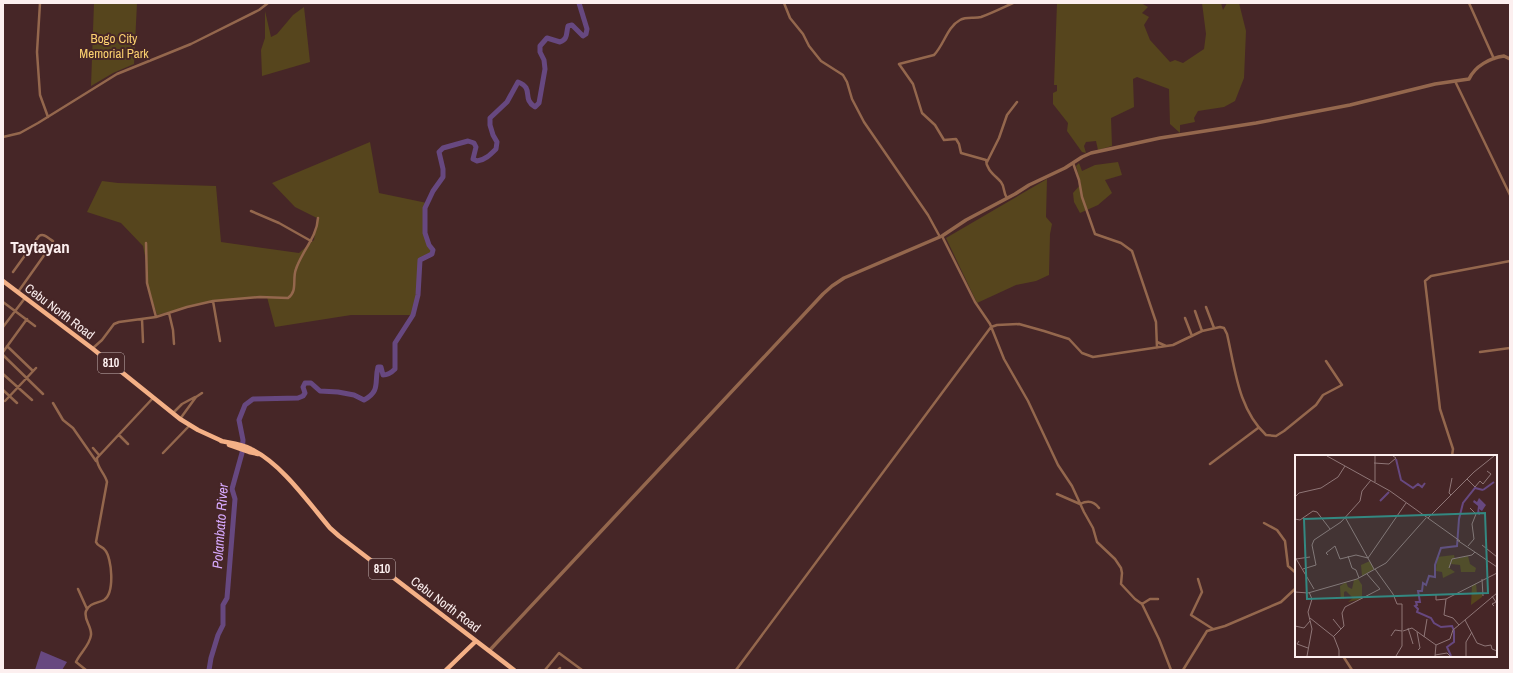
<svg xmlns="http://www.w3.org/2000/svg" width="1513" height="673" viewBox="0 0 1513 673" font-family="'Archivo Narrow',sans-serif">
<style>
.green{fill:#56451d}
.water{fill:#674880}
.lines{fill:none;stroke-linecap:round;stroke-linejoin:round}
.river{stroke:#674880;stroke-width:5}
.minor{stroke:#94674d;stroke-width:2.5}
.tertiary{stroke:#94674d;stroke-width:3.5}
.trunk{stroke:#f4b086;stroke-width:4.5}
.labels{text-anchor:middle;stroke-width:4;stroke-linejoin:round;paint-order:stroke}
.shield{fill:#462627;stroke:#c5b3b3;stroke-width:1}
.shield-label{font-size:12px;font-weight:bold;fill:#fcefef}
.park-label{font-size:13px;fill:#fbd06f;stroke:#462627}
.street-label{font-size:13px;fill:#fcefef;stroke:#462627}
.water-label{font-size:14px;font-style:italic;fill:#d7a9fd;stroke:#462627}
.district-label{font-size:17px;font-weight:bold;fill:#fcefef;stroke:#462627}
.inset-river{fill:none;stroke:#674880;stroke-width:2}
.inset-road{fill:none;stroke:#8f7677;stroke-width:1}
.view{fill:#338881;fill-opacity:0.15;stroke:#338881;stroke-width:2}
.inset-edge{fill:none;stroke:#fcefef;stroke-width:2}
</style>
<rect width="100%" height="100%" fill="#462627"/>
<path class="green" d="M94 3H137L134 64 113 73 91 86Z
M1057 3H1141L1148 7 1142 13 1149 17 1144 25 1150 40 1170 62 1175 60 1183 63 1204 49 1206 34 1202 3H1221L1223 10 1227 3H1239L1246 31 1244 78 1235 101 1224 107 1198 111 1194 118 1195 122 1180 125V133L1170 124 1169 89 1137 77 1133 79 1134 107 1111 118 1112 146 1098 150 1096 141 1086 142 1084 146 1086 153 1082 152 1067 131 1068 123 1053 104V93L1057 91V85H1054Z
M304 7 310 62 262 76 261 50 265 38V11L271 37 277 34 293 15Z
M370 142 379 193 427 203C421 216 423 239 433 250L432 254 420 260 418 295 413 315H351L275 327 267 297 202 303 157 315 148 286 147 266 143 246 121 223 87 212 102 181 118 183 216 186 221 242 299 253 314 240 317 218 295 207 272 183Z
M1118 162 1122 175 1105 180 1112 193 1098 205 1080 213 1074 202 1073 193 1081 184 1076 166 1079 163 1082 171 1095 165Z
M1047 179 1046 217 1052 224 1050 234 1049 275 1036 281 1016 285 977 303 946 238Z"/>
<path class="water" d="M41 651 67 662 62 670H35Z"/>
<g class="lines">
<path class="river" d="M209 670 211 658 218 635 223 625V605L227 598 235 499 232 489 242 453 243 440 239 420 245 405 253 399 298 398 303 396 305 393 303 387 305 383H311L320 391 338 392 354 395 364 400C381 391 374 382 378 367H381L383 375C387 375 392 372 395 369V343L413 315 418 295 420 260 432 254 433 250 429 245 425 233V208L433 191 443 177V169L439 152 443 148 468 141 474 143 476 147 473 159 477 161C485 160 490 155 496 149L497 142 493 135 490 125V118L507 102 518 82C535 89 521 98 535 107L539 103 545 69 544 60 540 52V46L547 38 560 42C568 39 566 34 568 26L572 25 583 36 586 34 587 29 579 3"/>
<path class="minor" d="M40 3 37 52 40 95 48 117
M784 3 790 18 803 34 809 46 821 61 843 75 847 82 852 99 864 122 928 215 940 237
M1469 3 1494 59
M1455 81 1510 195
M3 137 20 133 38 123 117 74 191 44 259 10 268 3
M987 162 999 138 1007 115 1017 102
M1073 163 1079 180 1082 197 1095 234 1121 243 1132 251 1156 322 1157 348
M1007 198C1003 193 1005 187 1001 182 996 176 986 170 986 160L961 153 959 144 956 139 944 140 935 125 922 113 913 84 899 64 934 55C944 45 947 27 960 20 967 16 975 19 981 17 992 13 1002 8 1013 3
M251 211 279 223 311 241
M942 236 975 302 990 324 1004 359 1028 401 1058 465 1072 486 1084 512 1093 528 1097 542 1115 559 1121 568 1122 573 1121 584 1135 599 1142 604 1159 639 1171 670
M146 243 147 283 156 317
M13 272 39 236C44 233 48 238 53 241L45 254
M18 292 45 254 49 252 55 253
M213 301 220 341
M3 302 35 326
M1206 307 1214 328
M1195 311 1202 331
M169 313 173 330 174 344
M1185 318 1192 336
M142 319 143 342
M3 327 25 298
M1157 342 1166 346
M7 346 33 371
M93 348 102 340 114 324 119 322 156 317 187 307 213 301 260 297 288 298C298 291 292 279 296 269 302 251 317 237 318 218
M3 352 27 319
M1480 352 1510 348
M3 355 43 394
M3 374 32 400
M3 390 17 403
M5 401 36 368
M53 403 63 420 73 428 96 461
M173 413 182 404 195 397
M180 419 196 397 202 393
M119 435 128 444
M93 448 99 455
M163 453 190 425
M1452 456 1453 449 1440 409 1425 281 1431 276 1510 261
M1210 464 1258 428
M1057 494 1080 504C1088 500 1094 501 1099 508
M1264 523 1277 530 1285 541 1288 566 1296 573
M1198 579 1202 592 1191 615 1213 629
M78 589 87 609
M1142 604 1150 599H1158
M1343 656 1352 670
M86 670 76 662C80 653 90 645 91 635 92 626 83 619 86 611 89 603 98 603 104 600 115 593 112 558 105 550 102 546 98 547 96 542L107 482C105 473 96 467 97 458L153 398
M545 670 559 653 582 670
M558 670 560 668
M736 670 991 327 997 325 1019 324 1044 331 1069 339 1082 353 1093 357 1173 345 1202 331 1220 327 1224 328 1227 334C1235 368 1238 409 1266 435L1276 436 1284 431 1316 405 1323 395 1342 385 1326 361
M1183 670 1207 631 1225 626 1281 602 1296 588"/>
<path class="tertiary" d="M489 651 823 294 832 286 844 278 942 236 966 220 1015 194 1029 185 1065 168 1082 157 1091 153 1160 138 1256 123 1350 105 1435 84 1469 79C1475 66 1490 58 1504 56L1510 59"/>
<path class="trunk" d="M3 281 93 349 180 419 198 430 222 441
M221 441C231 443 242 444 251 449 282 464 308 502 330 528L339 536 514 670
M229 445 249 452 258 454
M446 670 476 641"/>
</g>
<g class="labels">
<g class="shield">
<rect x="98" y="353" width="26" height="20" rx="3"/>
<rect x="369" y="559" width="26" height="20" rx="3"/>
</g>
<g class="shield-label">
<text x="111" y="367">810</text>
<text x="382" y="573">810</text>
</g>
<g class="park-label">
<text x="114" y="43">Bogo City<tspan x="114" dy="15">Memorial Park</tspan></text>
</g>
<g class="street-label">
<text transform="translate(60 311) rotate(37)" y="5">Cebu North Road</text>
<text transform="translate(446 604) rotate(37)" y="5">Cebu North Road</text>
</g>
<g class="water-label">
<text transform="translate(220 526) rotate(-86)" y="5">Polambato River</text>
</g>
<g class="district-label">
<text x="40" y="253">Taytayan</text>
</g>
</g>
<g transform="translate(1295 455)">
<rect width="202" height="202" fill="#462627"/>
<path d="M159 100 160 104 173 101 175 109 181 113 180 117H166L165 110 156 109 154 113 160 117 148 123 147 117 141 116 142 102ZM75 106 79 114 67 121 66 110ZM63 124 67 130V144L53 147 58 143 51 136 49 137V144L46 142V147L45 131 51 127 53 132 57 134 59 125ZM181 128 182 139H187V142L176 150 177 131Z" fill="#56451d"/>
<path d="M184 43 191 50 187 56 184 54 185 60 182 59 183 51 178 47 179 45 182 47Z" fill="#674880"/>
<path class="inset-river" d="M101 4 106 25 118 33 123 29 127 32 130 28M188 35 199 27M85 46 94 37M156 201 152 192 159 187V176L157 171 146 172 139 168 136 163 122 157 123 154 120 151 122 150 121 147H125L123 136H127L128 128 131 130 134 121 140 122V110L146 93 162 91 164 64 168 48 180 33 188 35"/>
<path class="inset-road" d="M32 1 95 36 165 86M80 1V27M79 8 94 9 101 3 98 1M172 24 180 32 185 26 188 29 196 19 192 16M156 40 154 38 157 23M0 42 4 38 26 33 43 22 50 11M50 62 79 114M133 63 179 17 199 1M0 64 5 65 18 56 22 57 35 74M162 85 202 112M187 90 202 102M173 91 179 84 177 69 181 59 175 53M33 100 31 98 40 91 45 104 61 100 73 103M53 101 57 113 61 115 64 123M0 102 19 134M73 103 111 48M1 104 15 102M154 113 157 104 177 100 180 97M8 114 21 110 17 90 19 85 46 67 65 46 67 36 76 25M80 114 98 139 102 149H107V191L101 201M187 124 188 141M0 137 13 138 62 124 91 108 131 63M141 140V145L151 144M197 141 201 147 197 149 199 151M15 163 39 182 44 195V201M38 164 46 174M170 165 182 188 190 191 196 190 197 194 202 196M164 170 158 163 149 160 151 144 202 118M0 171 9 173 15 166M113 173 118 189M108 176 117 173 141 190M122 177 125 193 123 195M96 181 100 175 107 176M38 182 49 171 47 158 50 152 85 134 72 119M129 182 132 164M4 186 2 189 13 193M140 200 152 198 155 201M12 201 17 174 13 157 17 144 14 137M140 201 141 190 155 184 158 175 202 138M171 201V187L177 177"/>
<path class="view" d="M190 58 193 138 12 144 9 64Z"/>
<rect width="202" height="202" class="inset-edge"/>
</g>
<rect width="1513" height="673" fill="none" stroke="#fcefef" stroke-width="8"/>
</svg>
